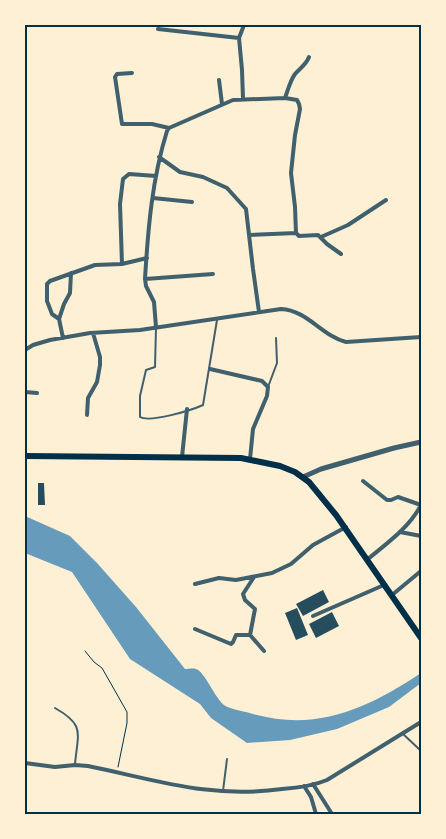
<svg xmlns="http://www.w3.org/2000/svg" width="446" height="839" viewBox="0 0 446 839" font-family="'DM Sans',sans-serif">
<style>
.water{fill:#669bbc}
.building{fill:#264d5e}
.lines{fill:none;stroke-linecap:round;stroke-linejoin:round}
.path{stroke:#003049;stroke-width:1}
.service{stroke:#3f606c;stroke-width:2}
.minor{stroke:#3f606c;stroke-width:4}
.tertiary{stroke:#3f606c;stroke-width:5}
.primary{stroke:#003049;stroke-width:6}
.neatline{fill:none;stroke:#003049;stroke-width:2}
</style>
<rect width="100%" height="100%" fill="#fdf0d5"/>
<path class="water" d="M25 516 70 536 97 563 136 607 185 669C188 669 193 668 196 669 205 672 215 698 224 705 231 710 245 711 253 714 318 732 368 708 421 673V683L389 707 337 729 290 740 247 743 211 718 200 704 130 659 72 572 25 553Z"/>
<path class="building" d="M38 483H44L45 505H38Z
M323 590 329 602 303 616 296 604Z
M297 608 308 635 296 640 285 613Z
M332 612 339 626 316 638 309 624Z"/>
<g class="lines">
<path class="path" d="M85 651 94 662 102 668 127 712V723L118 767"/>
<path class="service" d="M156 328 155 367 146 370 140 396V417C150 423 192 410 203 405L217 320
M268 387 277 363 276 338
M55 708C85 725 78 732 75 764
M402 733 420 750
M223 791 227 759"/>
<path class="minor" d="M158 29 239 38
M132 73 117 74 115 77 122 124H152L169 128
M219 80 222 104
M285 98C288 90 290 81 295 74 300 68 306 65 309 57
M243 99 242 70 239 38 244 25
M159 157 180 172 203 177 227 188 246 209 253 269 259 312
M153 198 192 202
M249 235 296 233
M321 237 348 225 386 200
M122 264 120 204 123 179 129 174 156 176
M145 279 213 274
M59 319 64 304 70 293 71 273
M156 327 154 302 146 286 145 279C148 229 152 179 167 131L169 128 233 100 285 98 297 100 299 104 300 109 295 135 291 173 295 207 296 233 299 236 318 235 327 244 341 254
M63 338 59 319 52 314 47 301V284L50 281 95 265 122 264 147 258
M25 350 33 345 50 340 90 333 140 330 281 309C307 310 322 336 346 342L421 337
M210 369 262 381 268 387 267 396 253 429 250 459
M25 392 37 393
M87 415 88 398 97 382 100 365V357L93 333
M182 457 187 409
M363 481 387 500H391L398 497 421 505
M400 532 421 536
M368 559C387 543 409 528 421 505
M195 584 219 578 236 580 272 573 291 564 313 545 346 527
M392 595 421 571
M313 616 384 585
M195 629 231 644 233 642 236 635H250L255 609 245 600 243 594 254 577
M250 635 264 651
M25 763 55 767 75 765 88 766C157 780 209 799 282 789 296 788 313 786 327 780L421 722
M313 784 332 814
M304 786 311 797 316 814"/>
<path class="tertiary" d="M303 477 321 469 394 448 421 442"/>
<path class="primary" d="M25 456 241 458 280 466 295 472 309 482 336 515 421 638"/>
</g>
<rect width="446" height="839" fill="none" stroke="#fdf0d5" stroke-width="52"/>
<rect x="26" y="26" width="394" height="787" class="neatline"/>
</svg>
